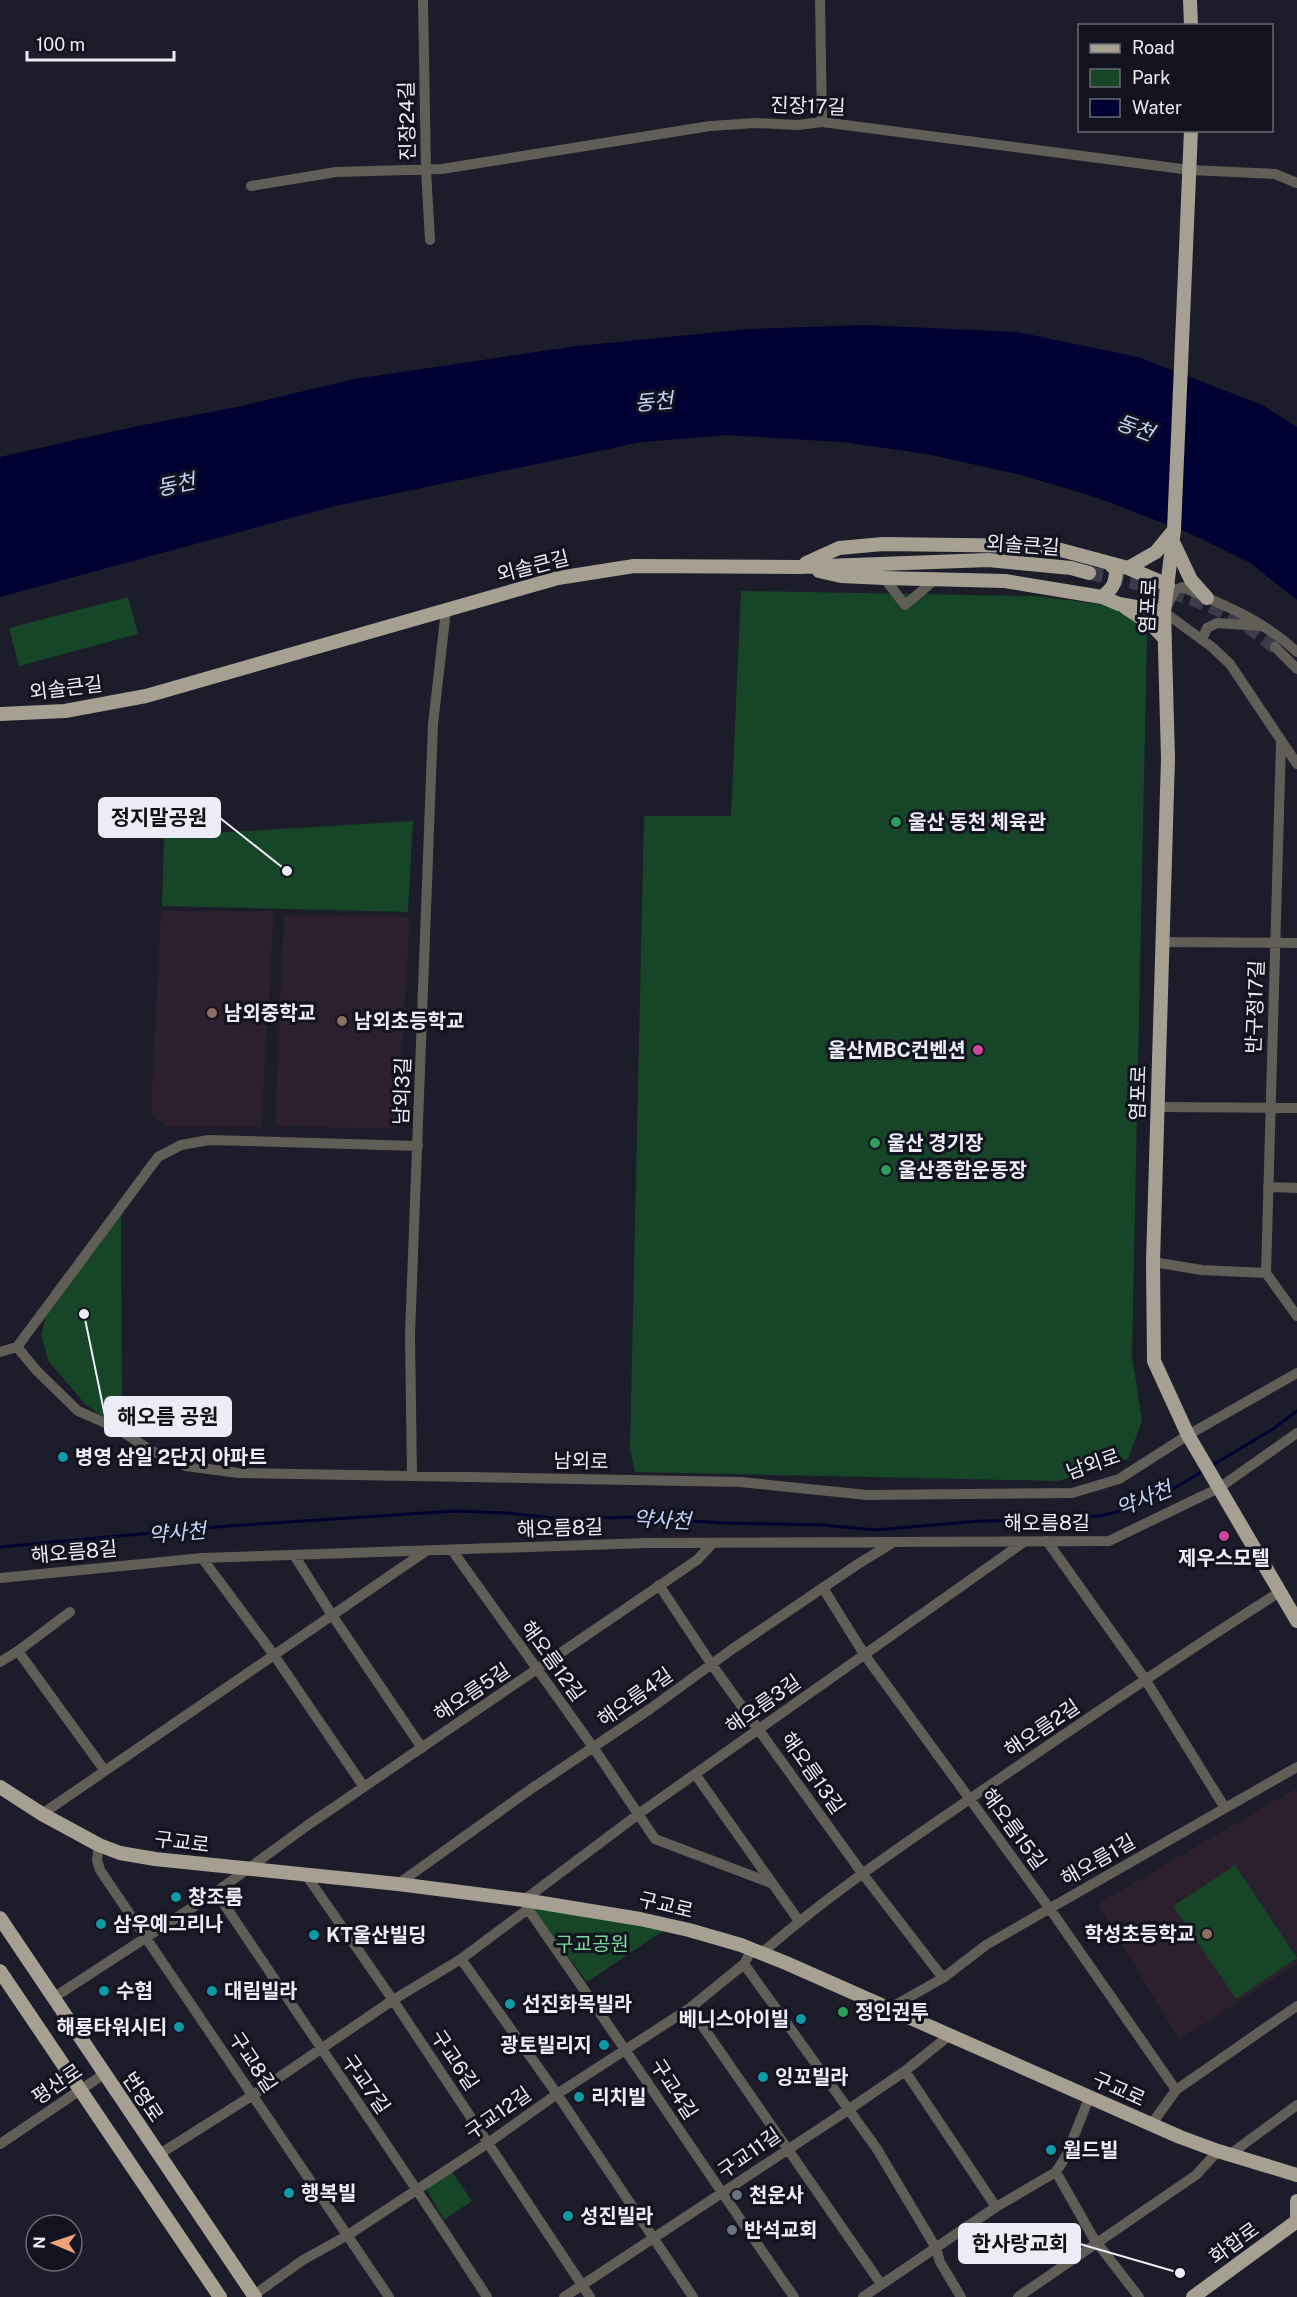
<svg xmlns="http://www.w3.org/2000/svg" width="1297" height="2297" viewBox="0 0 1297 2297" font-family="'Public Sans','Noto Sans KR',sans-serif">
<style>
.education{fill:#2c202e}
.green{fill:#164527}
.water{fill:#000032}
.lines{fill:none;stroke-linecap:round;stroke-linejoin:round}
.stream{stroke:#000032;stroke-width:3}
.major-tunnel{stroke:#3b3b49;stroke-width:14;stroke-dasharray:14 7;stroke-linecap:butt}
.minor{stroke:#615e57;stroke-width:10}
.major{stroke:#a5a091;stroke-width:14}
.leisure-dot{fill:#2e9e5b;stroke:#131320;stroke-width:2}
.education-dot{fill:#8d6e63;stroke:#131320;stroke-width:2}
.hotel-dot{fill:#d1479c;stroke:#131320;stroke-width:2}
.culture-dot{fill:#0f9aa8;stroke:#131320;stroke-width:2}
.worship-dot{fill:#6b7280;stroke:#131320;stroke-width:2}
.labels{text-anchor:middle;stroke-width:6;stroke-linejoin:round;paint-order:stroke}
.street-label{font-size:20px;fill:#ececf6;stroke:#131320}
.poi-label{font-size:20px;font-weight:bold;fill:#ececf6;stroke:#131320;text-anchor:start}
.park-label{font-size:20px;fill:#78da98;stroke:#131320}
.water-label{font-size:21px;font-style:italic;fill:#c1d5f8;stroke:#131320}
.leader{fill:none;stroke:#ececf6;stroke-width:2}
.callout-dot{fill:#ececf6;stroke:#131320;stroke-width:2}
.callout{fill:#ececf6;stroke:#ececf6;stroke-width:2}
.callout-label{font-size:21px;text-anchor:middle;font-weight:bold;fill:#111}
</style>
<rect width="100%" height="100%" fill="#1c1c2a"/>
<path class="education" d="M161 911H274L261 1127H168L151 1114Z
M284 915 410 917 397 1129 275 1126Z
M1295 1789 1297 1792V1964L1179 2040 1098 1904Z"/>
<path class="green" d="M741 591 1036 596 1098 604 1119 611 1141 625 1147 634 1132 1356 1142 1421 1128 1459 1058 1481 635 1472 630 1449 644 816H731Z
M128 597 138 634 19 666 9 628Z
M413 821 408 912 162 906 164 836Z
M121 1206 122 1431 85 1404 57 1371 49 1362 41 1335 49 1305Z
M1235 1865 1297 1958 1236 1999 1173 1906Z
M531 1907 629 1923 663 1931 587 1982Z
M452 2172 472 2201 444 2220 426 2189Z"/>
<path class="water" d="M865 325 1017 332 1138 357 1262 405 1297 427V600L1249 562 1189 533 1095 497 1021 475 927 454 842 442 725 435 642 442 335 506 0 597V457L133 427 242 406 354 379 577 346 749 329Z"/>
<g class="lines">
<path class="stream" d="M1211 1466 1273 1429 1297 1411
M0 1547 228 1526 455 1511 507 1513 560 1519 635 1517 723 1523 824 1525 875 1530 980 1521 1041 1520 1099 1516 1129 1509 1161 1496 1203 1471"/>
<path class="major-tunnel" d="M1089 573C1138 583 1189 593 1233 617 1248 625 1261 637 1275 647"/>
<path class="minor" d="M423 0 426 170 430 240
M820 0 822 122
M251 186 336 172 442 169 710 126 756 123 798 125 822 122 1190 170 1275 174 1297 183
M884 578 905 605 937 578
M1202 640 1207 628 1217 623 1261 626
M1275 647 1297 669
M1297 652C1263 620 1224 605 1182 587L1175 590 1164 612 1212 647 1230 664 1297 764
M1162 942 1297 943
M1157 1107 1297 1108
M1268 1187 1297 1188
M1153 1262 1202 1270 1266 1273 1297 1316
M1266 1273 1281 742
M17 1347 37 1371 78 1411 117 1428 150 1450 186 1466 238 1473 741 1482 867 1495 1072 1493 1119 1479 1188 1435 1297 1373
M17 1347 158 1157 181 1145 209 1140 418 1146
M0 1352 17 1347
M412 1476 410 1334 433 724 446 610
M1047 1541 1145 1679 1225 1808
M452 1550 593 1747 655 1839 771 1883
M294 1555 332 1615 422 1748
M202 1558 274 1655 364 1787
M0 1578 202 1558 647 1543 1109 1541 1219 1488 1297 1433
M659 1585 712 1665 862 1873 943 1978
M823 1588 864 1654 1050 1909 1176 2090
M18 1651 105 1771
M0 1662 18 1651 70 1612
M695 1774 799 1921
M42 1814 426 1551
M99 1845 97 1860 100 1870 389 2297
M306 1875 393 2000 590 2297
M398 1884 531 1789 650 1709 731 1650 858 1564 894 1542
M216 1892C306 2027 399 2160 487 2297
M762 1953C835 1889 916 1836 996 1781 1090 1717 1184 1652 1280 1592
M461 1959 557 2094 693 2297
M744 1964 877 2149 936 2248 940 2262 961 2297
M53 1998 216 1892 308 1825 697 1560 713 1543
M690 2008 881 2284
M890 2008 943 1978 986 1945 1297 1767
M905 2071 996 2207
M1151 2125 1176 2090 1297 2006
M0 2144 104 2074
M158 2155 253 2095 393 2000 461 1959 528 1909
M1229 2155 1297 2105
M1056 2172 1094 2239 1139 2297
M254 2295 303 2260 348 2235 488 2143 557 2094 690 2008 744 1964 752 1949
M564 2297 848 2110 905 2071 951 2034
M794 2297C704 2168 618 2037 528 1909L524 1900 644 1810 1024 1542
M863 2297 996 2207 1056 2172 1066 2156 1089 2098
M1018 2297 1196 2175 1218 2151"/>
<path class="major" d="M1190 0 1191 26
M1191 130 1174 530 1164 612 1168 758 1153 1262 1154 1361 1188 1435 1297 1621
M1174 544 1191 580 1207 598
M806 563 839 548 883 544 1046 546 1128 568 1156 552 1174 530
M1128 568 1168 585
M819 571 841 576 884 578 1005 581 1102 597 1119 604 1164 612
M1102 597C1112 589 1116 584 1116 570L1109 563
M1126 608 1152 625 1165 639
M0 714 65 711 146 696 558 578 634 566 799 567 988 560 1071 568 1089 573
M0 1787 42 1814 99 1845 120 1853 155 1859 398 1884 524 1900 640 1919 689 1930 741 1945 786 1963 1180 2137 1218 2151 1297 2175
M0 1918 255 2297
M0 1971 220 2297
M1297 2201V2218
M1193 2297 1297 2221"/>
</g>
<g class="leisure-dot">
<circle cx="896" cy="822" r="6"/>
<circle cx="875" cy="1143" r="6"/>
<circle cx="886" cy="1170" r="6"/>
<circle cx="843" cy="2012" r="6"/>
</g>
<g class="education-dot">
<circle cx="212" cy="1013" r="6"/>
<circle cx="342" cy="1021" r="6"/>
<circle cx="1207" cy="1934" r="6"/>
</g>
<g class="hotel-dot">
<circle cx="978" cy="1050" r="6"/>
<circle cx="1224" cy="1536" r="6"/>
</g>
<g class="culture-dot">
<circle cx="63" cy="1457" r="6"/>
<circle cx="176" cy="1897" r="6"/>
<circle cx="101" cy="1924" r="6"/>
<circle cx="314" cy="1935" r="6"/>
<circle cx="104" cy="1991" r="6"/>
<circle cx="212" cy="1991" r="6"/>
<circle cx="510" cy="2004" r="6"/>
<circle cx="801" cy="2019" r="6"/>
<circle cx="179" cy="2027" r="6"/>
<circle cx="604" cy="2045" r="6"/>
<circle cx="763" cy="2077" r="6"/>
<circle cx="579" cy="2097" r="6"/>
<circle cx="1051" cy="2150" r="6"/>
<circle cx="289" cy="2193" r="6"/>
<circle cx="568" cy="2216" r="6"/>
</g>
<g class="worship-dot">
<circle cx="737" cy="2195" r="6"/>
<circle cx="732" cy="2230" r="6"/>
</g>
<g class="labels">
<g class="street-label">
<text transform="translate(808 106) rotate(2)" y="7">진장17길</text>
<text transform="translate(407 121) rotate(-91)" y="7">진장24길</text>
<text transform="translate(1023 545) rotate(4)" y="7">외솔큰길</text>
<text transform="translate(533 566) rotate(-14)" y="7">외솔큰길</text>
<text transform="translate(1148 606) rotate(-87)" y="7">염포로</text>
<text transform="translate(66 688) rotate(-7)" y="7">외솔큰길</text>
<text transform="translate(1255 1007) rotate(-88)" y="7">반구정17길</text>
<text transform="translate(402 1091) rotate(-88)" y="7">남외3길</text>
<text transform="translate(1138 1093) rotate(-88)" y="7">염포로</text>
<text transform="translate(581 1461) rotate(1)" y="7">남외로</text>
<text transform="translate(1093 1464) rotate(-19)" y="7">남외로</text>
<text x="1047" y="1530">해오름8길</text>
<text transform="translate(560 1528) rotate(-2)" y="7">해오름8길</text>
<text transform="translate(74 1552) rotate(-5)" y="7">해오름8길</text>
<text transform="translate(553 1661) rotate(54)" y="7">해오름12길</text>
<text transform="translate(472 1692) rotate(-34)" y="7">해오름5길</text>
<text transform="translate(635 1697) rotate(-35)" y="7">해오름4길</text>
<text transform="translate(763 1704) rotate(-35)" y="7">해오름3길</text>
<text transform="translate(1042 1728) rotate(-34)" y="7">해오름2길</text>
<text transform="translate(813 1773) rotate(55)" y="7">해오름13길</text>
<text transform="translate(1014 1829) rotate(54)" y="7">해오름15길</text>
<text transform="translate(182 1842) rotate(7)" y="7">구교로</text>
<text transform="translate(1098 1860) rotate(-30)" y="7">해오름1길</text>
<text transform="translate(666 1905) rotate(13)" y="7">구교로</text>
<text transform="translate(455 2060) rotate(56)" y="7">구교6길</text>
<text transform="translate(253 2062) rotate(56)" y="7">구교8길</text>
<text transform="translate(57 2084) rotate(-34)" y="7">평산로</text>
<text transform="translate(366 2084) rotate(55)" y="7">구교7길</text>
<text transform="translate(674 2089) rotate(57)" y="7">구교4길</text>
<text transform="translate(1119 2089) rotate(24)" y="7">구교로</text>
<text transform="translate(143 2097) rotate(56)" y="7">번영로</text>
<text transform="translate(498 2113) rotate(-35)" y="7">구교12길</text>
<text transform="translate(749 2153) rotate(-35)" y="7">구교11길</text>
<text transform="translate(1234 2243) rotate(-36)" y="7">화합로</text>
</g>
<g class="poi-label">
<text x="908" y="829">울산 동천 체육관</text>
<text x="224" y="1020">남외중학교</text>
<text x="354" y="1028">남외초등학교</text>
<text x="966" y="1057" text-anchor="end">울산MBC컨벤션</text>
<text x="887" y="1150">울산 경기장</text>
<text x="898" y="1177">울산종합운동장</text>
<text x="75" y="1464">병영 삼일 2단지 아파트</text>
<text x="1224" y="1565" text-anchor="middle">제우스모텔</text>
<text x="188" y="1904">창조룸</text>
<text x="113" y="1931">삼우예그리나</text>
<text x="1195" y="1941" text-anchor="end">학성초등학교</text>
<text x="326" y="1942">KT울산빌딩</text>
<text x="116" y="1998">수협</text>
<text x="224" y="1998">대림빌라</text>
<text x="522" y="2011">선진화목빌라</text>
<text x="855" y="2019">정인권투</text>
<text x="789" y="2026" text-anchor="end">베니스아이빌</text>
<text x="167" y="2034" text-anchor="end">해룡타워시티</text>
<text x="592" y="2052" text-anchor="end">광토빌리지</text>
<text x="775" y="2084">잉꼬빌라</text>
<text x="591" y="2104">리치빌</text>
<text x="1063" y="2157">월드빌</text>
<text x="301" y="2200">행복빌</text>
<text x="749" y="2202">천운사</text>
<text x="580" y="2223">성진빌라</text>
<text x="744" y="2237">반석교회</text>
</g>
<g class="park-label">
<text x="592" y="1951">구교공원</text>
</g>
<g class="water-label">
<text transform="translate(654 402) rotate(-5)" y="7">동천</text>
<text transform="translate(1135 428) rotate(20)" y="7">동천</text>
<text transform="translate(176 485) rotate(-12)" y="7">동천</text>
<text transform="translate(1144 1499) rotate(-22)" y="7">약사천</text>
<text transform="translate(662 1520) rotate(3)" y="7">약사천</text>
<text transform="translate(177 1533) rotate(-5)" y="7">약사천</text>
</g>
</g>
<path class="leader" d="M287 871L220 818M84 1314L105 1416M1180 2273L1080 2244"/>
<g class="callout-dot">
<circle cx="287" cy="871" r="6"/>
<circle cx="84" cy="1314" r="6"/>
<circle cx="1180" cy="2273" r="6"/>
</g>
<g class="callout">
<rect x="99" y="798" width="121" height="39" rx="6"/>
<rect x="105" y="1397" width="126" height="39" rx="6"/>
<rect x="959" y="2224" width="121" height="39" rx="6"/>
</g>
<g class="callout-label">
<text x="159" y="825">정지말공원</text>
<text x="168" y="1424">해오름 공원</text>
<text x="1020" y="2251">한사랑교회</text>
</g>
<rect x="1078" y="24" width="195" height="108" fill="#131320" stroke="#6a6a76" stroke-width="1.5"/>
<rect x="1090" y="44" width="30" height="9" fill="#a5a091" stroke="#6a6a76" stroke-width="1.5"/>
<text x="1132" y="54" font-size="18" fill="#ececf6">Road</text>
<rect x="1090" y="69" width="30" height="18" fill="#164527" stroke="#6a6a76" stroke-width="1.5"/>
<text x="1132" y="84" font-size="18" fill="#ececf6">Park</text>
<rect x="1090" y="99" width="30" height="18" fill="#000032" stroke="#6a6a76" stroke-width="1.5"/>
<text x="1132" y="114" font-size="18" fill="#ececf6">Water</text>
<g transform="translate(54 2243) rotate(272)"><circle r="28" fill="#131320" stroke="#6a6a76" stroke-width="1.5"/>
<path d="M0-4.5L10 22L0 15L-10 22Z" fill="#f0a27a"/>
<text y="-9" font-size="16" font-weight="bold" text-anchor="middle" fill="#ececf6">N</text>
</g>
<path d="M27 51v9h147v-9" fill="none" stroke="#ececf6" stroke-width="3"/>
<text x="36" y="51" font-size="18" fill="#ececf6" stroke="#131320" stroke-width="4.5" paint-order="stroke">100 m</text>
</svg>
